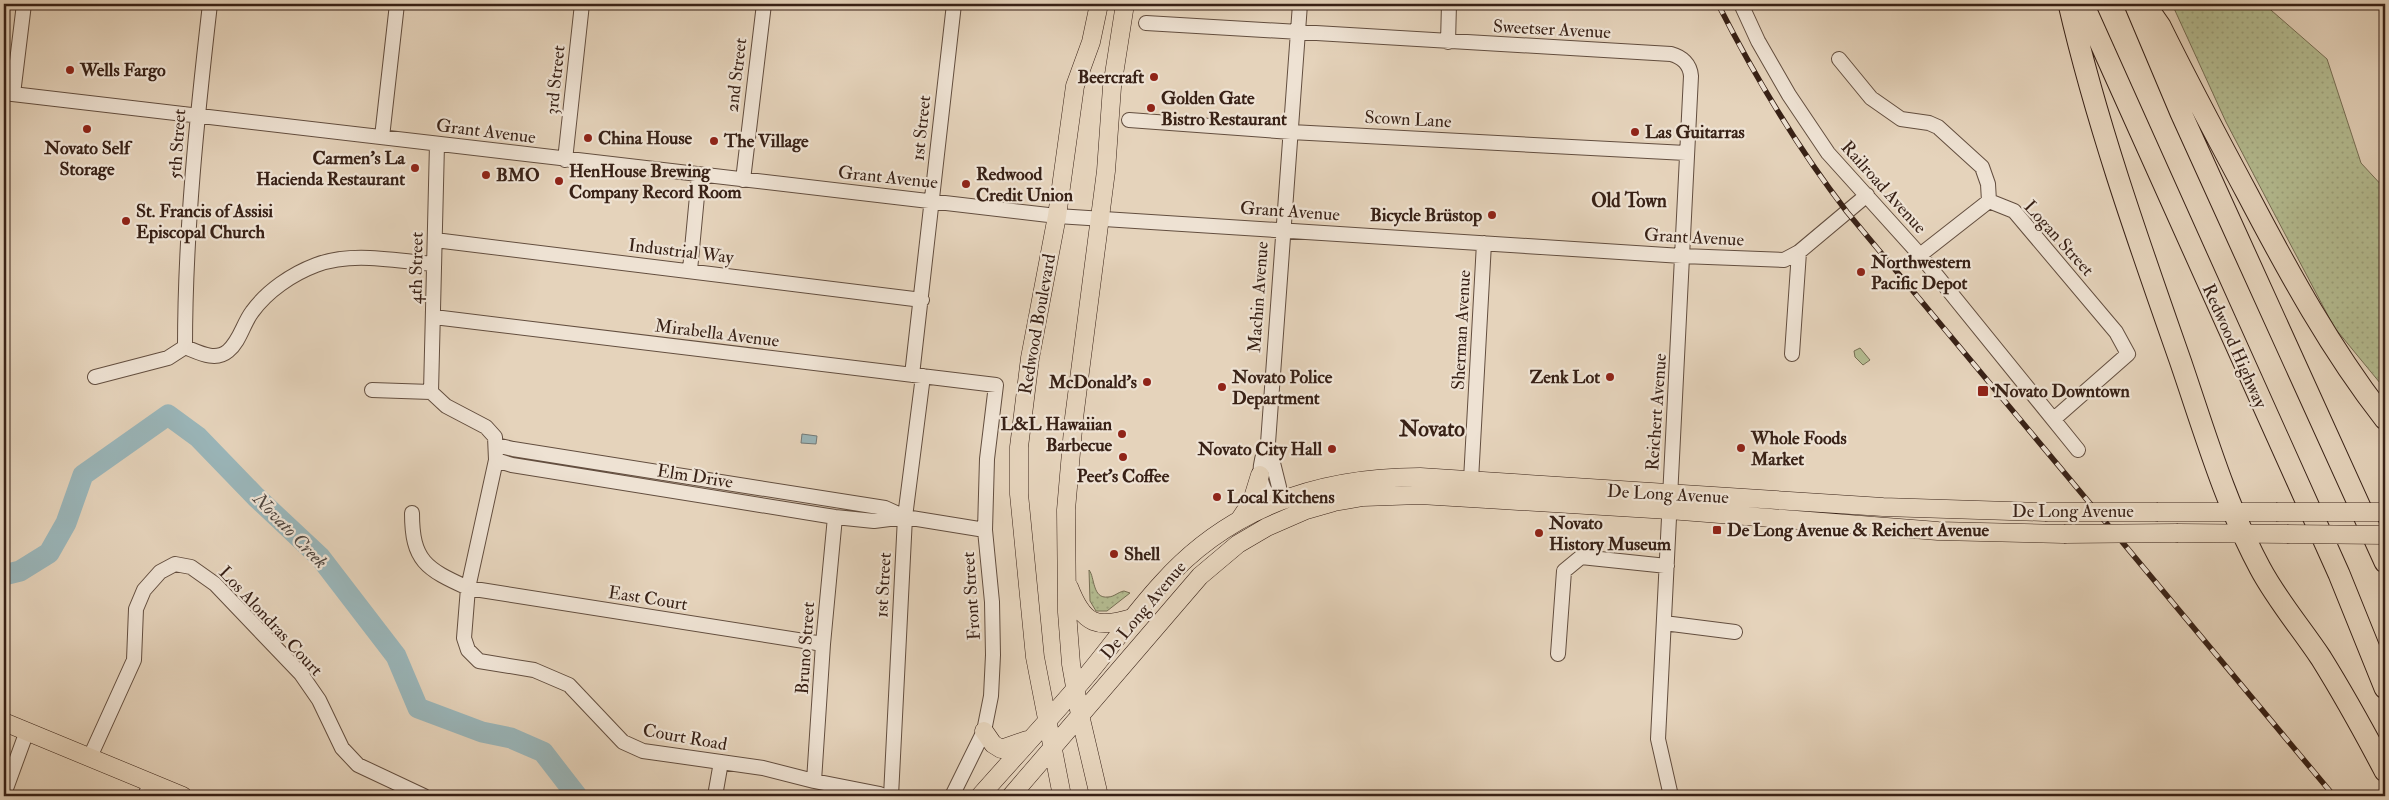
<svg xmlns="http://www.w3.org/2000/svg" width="2389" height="800" viewBox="0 0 2389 800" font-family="'IM FELL Double Pica',serif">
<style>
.grass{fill:url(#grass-dots);stroke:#766e54}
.green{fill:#b4bc91;stroke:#766e54}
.water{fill:#9ab6ba;stroke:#737a78}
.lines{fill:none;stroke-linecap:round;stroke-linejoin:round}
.river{stroke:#9ab6ba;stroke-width:21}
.minor-casing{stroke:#634e3f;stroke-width:16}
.major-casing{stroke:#382116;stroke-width:19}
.highway-casing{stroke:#382116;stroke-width:23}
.minor{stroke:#eee2d3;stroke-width:14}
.major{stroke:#e5d3bb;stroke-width:18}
.highway{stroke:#e5d3bb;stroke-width:21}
.rail-casing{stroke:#382116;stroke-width:5.5}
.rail{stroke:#eee2d3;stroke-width:4;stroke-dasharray:11;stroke-linecap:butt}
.major-bridge-casing{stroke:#382116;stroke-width:19;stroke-linecap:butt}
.major-bridge{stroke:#e5d3bb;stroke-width:18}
.poi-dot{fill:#8f2418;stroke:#eee2d3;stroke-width:2}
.labels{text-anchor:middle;stroke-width:4.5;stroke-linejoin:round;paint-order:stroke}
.street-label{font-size:18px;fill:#382116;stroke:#eee2d3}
.poi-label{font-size:18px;font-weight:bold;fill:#382116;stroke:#eee2d3;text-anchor:start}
.neighbourhood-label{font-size:19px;font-weight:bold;fill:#382116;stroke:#eee2d3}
.water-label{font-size:19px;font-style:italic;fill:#50463f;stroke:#eee2d3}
.district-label{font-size:22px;font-weight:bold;fill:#382116;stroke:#eee2d3}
</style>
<defs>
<pattern id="grass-dots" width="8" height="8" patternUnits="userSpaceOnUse" patternTransform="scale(1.25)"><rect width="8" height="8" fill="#b4bc91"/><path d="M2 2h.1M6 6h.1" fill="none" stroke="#9ca17c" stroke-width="1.8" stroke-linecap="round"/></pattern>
</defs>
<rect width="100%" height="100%" fill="#e5d3bb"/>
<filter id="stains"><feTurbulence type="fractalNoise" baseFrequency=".004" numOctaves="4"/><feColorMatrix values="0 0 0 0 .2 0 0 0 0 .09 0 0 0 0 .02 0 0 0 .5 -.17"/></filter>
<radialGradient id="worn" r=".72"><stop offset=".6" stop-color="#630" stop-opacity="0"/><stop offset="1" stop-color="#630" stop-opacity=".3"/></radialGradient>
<path class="grass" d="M2172 4H2264L2327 59 2361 163 2385 189V389L2334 327 2226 122Z
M1089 570C1095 577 1092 599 1108 597 1114 597 1118 592 1124 591L1130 593 1107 611H1096L1090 601Z"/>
<path class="green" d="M1860 348 1870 360 1863 365 1855 357 1854 351Z"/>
<path class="water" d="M802 434 817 436 816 444 801 443Z"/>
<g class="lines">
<path class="river" d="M4 575 20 571 49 553 66 523 83 475 168 415 198 437 256 497 320 557 396 656 418 708 482 732 511 738 543 752 577 796"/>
<defs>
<path id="minor" d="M1741 4 1758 41 1789 95 1828 153 1920 255 2078 450
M1146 23 1671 54C1682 57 1690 64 1691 76L1658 739 1671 796
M1448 42 1449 4
M1839 59 1871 98 1901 119 1929 123 1938 127 1982 167 1988 184 1989 201
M4 93 1057 216 1682 256 1784 260 1799 252 1867 195
M13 94 24 4
M1129 120 1291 132 1686 153
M382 137 397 4
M565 160 582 4
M743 180 764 4
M1989 201 2014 211 2116 332 2128 354 2054 419
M435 240 922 300
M1920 255 1989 201
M690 270 699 175
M434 317 996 385 987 459 985 530 992 602 993 655 991 696 984 731 952 796
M185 347C185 232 197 117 210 4
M185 347C198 352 215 362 228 351 240 341 243 324 252 312 267 291 292 274 316 265 353 251 395 261 434 264
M1792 354 1799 252
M912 375 954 4
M95 377 168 358 185 347
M372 390 431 392 446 406 486 427 495 437 496 460 468 588 464 638 468 650 479 661 534 670 569 685 623 742 643 751 763 768 814 781 880 794
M431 392 437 144
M1268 443C1259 462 1254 489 1277 502L1279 487 1268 443 1300 4
M496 445 513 449 885 508 905 517
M496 460 512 465 835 517 874 521 905 517 985 530
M1471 480 1484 243
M412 513C412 561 426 569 468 588L823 644
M1664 623 1735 632
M1558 654 1564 571 1581 557 1667 566
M90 757 134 660 136 609 144 590 160 572 175 564 191 567 215 584 301 674 319 700 342 748 358 765 424 796
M814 781 823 644 835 517
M4 794 27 731
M145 796 150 784
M715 796 721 762
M891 796 905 517 923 376"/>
<path id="major" d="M2158 512H2276
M1240 519 1252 501 1260 475
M2178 533 2287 534
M1069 587C1084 626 1097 629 1135 617
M4 722 183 796
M984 731 993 744 1001 749 1027 740
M980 796C1016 755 1053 716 1088 674 1113 644 1136 611 1162 583 1230 507 1320 477 1420 477L1883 507 2045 512
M1011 796 1200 576 1238 544 1267 527 1306 510 1334 502 1363 497 1420 495 1669 510 1938 531 2064 534
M1062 796 1035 657 1019 494V447L1030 358 1057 216 1075 86 1091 42 1099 4
M1099 796 1080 715 1071 664 1067 612 1066 510 1074 418 1106 171 1112 87 1125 4"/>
<path id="highway" d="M2069 4C2097 125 2139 243 2180 360 2204 430 2225 503 2260 568 2277 600 2301 628 2321 658 2344 695 2365 733 2385 771
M2083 4 2339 574 2385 688
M2135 4 2181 113 2385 562
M2146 6 2160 26C2188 83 2218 139 2248 195 2289 273 2331 350 2385 419"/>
</defs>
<use href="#minor" class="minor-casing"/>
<use href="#major" class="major-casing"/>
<use href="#highway" class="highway-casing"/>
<use href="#minor" class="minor"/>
<use href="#major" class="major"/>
<use href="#highway" class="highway"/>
<defs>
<path id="rail" d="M1718 4C1755 77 1797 147 1847 212L2334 796"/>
</defs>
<use href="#rail" class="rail-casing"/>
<use href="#rail" class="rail"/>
<defs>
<path id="major-bridge" d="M2045 512H2158
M2276 512H2385
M2064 534 2178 533
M2287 534 2385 535"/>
</defs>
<use href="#major-bridge" class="major-bridge-casing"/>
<use href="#major-bridge" class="major-bridge"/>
</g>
<g class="poi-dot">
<circle cx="70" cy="70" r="5"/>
<circle cx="1154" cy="77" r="5"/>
<circle cx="1151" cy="108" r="5"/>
<circle cx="87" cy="129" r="5"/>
<circle cx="1635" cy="132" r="5"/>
<circle cx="588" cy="138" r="5"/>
<circle cx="714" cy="141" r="5"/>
<circle cx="415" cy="168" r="5"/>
<circle cx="486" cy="175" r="5"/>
<circle cx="559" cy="181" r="5"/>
<circle cx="966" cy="184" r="5"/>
<circle cx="1492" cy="215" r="5"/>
<circle cx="126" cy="221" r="5"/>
<circle cx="1861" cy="272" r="5"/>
<circle cx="1610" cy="377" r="5"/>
<circle cx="1147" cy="382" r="5"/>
<circle cx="1222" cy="387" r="5"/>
<rect x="1977" y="385" width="12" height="12" rx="2.5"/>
<circle cx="1122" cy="434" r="5"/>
<circle cx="1741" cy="448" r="5"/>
<circle cx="1332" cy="449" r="5"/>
<circle cx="1123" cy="457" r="5"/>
<circle cx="1217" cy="497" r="5"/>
<rect x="1712" y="525" width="10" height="10" rx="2.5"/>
<circle cx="1539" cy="533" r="5"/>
<circle cx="1114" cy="554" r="5"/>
</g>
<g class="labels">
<g class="street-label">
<text transform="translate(1552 29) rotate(3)" y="6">Sweetser Avenue</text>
<text transform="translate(736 75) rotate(-83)" y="6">2nd Street</text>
<text transform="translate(555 80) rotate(-84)" y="6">3rd Street</text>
<text transform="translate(1408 119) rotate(3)" y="6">Scown Lane</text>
<text transform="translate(921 128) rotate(-84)" y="6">1st Street</text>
<text transform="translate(486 131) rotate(7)" y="6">Grant Avenue</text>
<text transform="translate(177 144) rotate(-86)" y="6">5th Street</text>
<text transform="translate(888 177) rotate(6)" y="6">Grant Avenue</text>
<text transform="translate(1884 187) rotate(48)" y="6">Railroad Avenue</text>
<text transform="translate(1290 211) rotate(4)" y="6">Grant Avenue</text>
<text transform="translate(1694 237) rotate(3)" y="6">Grant Avenue</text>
<text transform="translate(2059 238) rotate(48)" y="6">Logan Street</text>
<text transform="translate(681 251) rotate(7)" y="6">Industrial Way</text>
<text transform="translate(416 268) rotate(-89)" y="6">4th Street</text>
<text transform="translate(1258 297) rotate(-86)" y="6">Machin Avenue</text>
<text transform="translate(1037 324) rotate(-80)" y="6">Redwood Boulevard</text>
<text transform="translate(1461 330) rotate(-87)" y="6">Sherman Avenue</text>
<text transform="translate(717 333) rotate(7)" y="6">Mirabella Avenue</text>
<text transform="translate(2235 346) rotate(66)" y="6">Redwood Highway</text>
<text transform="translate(1656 412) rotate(-86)" y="6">Reichert Avenue</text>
<text transform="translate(695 476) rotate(9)" y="6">Elm Drive</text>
<text transform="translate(1668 494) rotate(3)" y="6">De Long Avenue</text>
<text x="2073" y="517">De Long Avenue</text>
<text transform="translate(883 585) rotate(-87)" y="6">1st Street</text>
<text transform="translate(971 596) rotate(-94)" y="6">Front Street</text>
<text transform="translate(648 598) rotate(9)" y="6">East Court</text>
<text transform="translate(1143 610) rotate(-50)" y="6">De Long Avenue</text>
<text transform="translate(271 621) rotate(47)" y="6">Los Alondras Court</text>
<text transform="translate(805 648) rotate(-86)" y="6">Bruno Street</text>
<text transform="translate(685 737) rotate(10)" y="6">Court Road</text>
</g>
<g class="poi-label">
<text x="80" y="76">Wells Fargo</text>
<text x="1144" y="83" text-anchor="end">Beercraft</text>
<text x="1161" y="104">Golden Gate<tspan x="1161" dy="21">Bistro Restaurant</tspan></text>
<text x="1645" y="138">Las Guitarras</text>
<text x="598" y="144">China House</text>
<text x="724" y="147">The Village</text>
<text x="87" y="154" text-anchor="middle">Novato Self<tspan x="87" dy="21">Storage</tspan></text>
<text x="405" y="164" text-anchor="end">Carmen's La<tspan x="405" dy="21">Hacienda Restaurant</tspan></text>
<text x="569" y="177">HenHouse Brewing<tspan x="569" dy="21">Company Record Room</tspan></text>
<text x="976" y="180">Redwood<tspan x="976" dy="21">Credit Union</tspan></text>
<text x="496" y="181">BMO</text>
<text x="136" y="217">St. Francis of Assisi<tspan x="136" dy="21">Episcopal Church</tspan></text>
<text x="1482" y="221" text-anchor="end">Bicycle Brüstop</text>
<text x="1871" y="268">Northwestern<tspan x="1871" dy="21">Pacific Depot</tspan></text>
<text x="1232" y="383">Novato Police<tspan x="1232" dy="21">Department</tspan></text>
<text x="1600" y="383" text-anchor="end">Zenk Lot</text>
<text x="1137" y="388" text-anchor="end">McDonald's</text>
<text x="1994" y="397">Novato Downtown</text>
<text x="1112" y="430" text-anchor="end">L&amp;L Hawaiian<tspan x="1112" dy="21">Barbecue</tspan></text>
<text x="1751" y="444">Whole Foods<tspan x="1751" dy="21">Market</tspan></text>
<text x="1322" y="455" text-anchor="end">Novato City Hall</text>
<text x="1123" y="482" text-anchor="middle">Peet's Coffee</text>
<text x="1227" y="503">Local Kitchens</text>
<text x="1549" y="529">Novato<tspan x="1549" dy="21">History Museum</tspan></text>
<text x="1727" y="536">De Long Avenue &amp; Reichert Avenue</text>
<text x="1124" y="560">Shell</text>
</g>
<g class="neighbourhood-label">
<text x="1629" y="207">Old Town</text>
</g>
<g class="water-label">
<text transform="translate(291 530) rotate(46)" y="7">Novato Creek</text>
</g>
<g class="district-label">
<text x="1432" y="436">Novato</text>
</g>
</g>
<rect width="2389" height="800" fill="none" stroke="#e5d3bb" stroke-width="20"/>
<rect x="5" y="5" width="2379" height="790" fill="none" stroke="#382116" stroke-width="2.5"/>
<rect x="10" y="10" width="2369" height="780" fill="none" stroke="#382116"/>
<rect width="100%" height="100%" filter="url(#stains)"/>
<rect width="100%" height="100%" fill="url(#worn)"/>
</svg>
